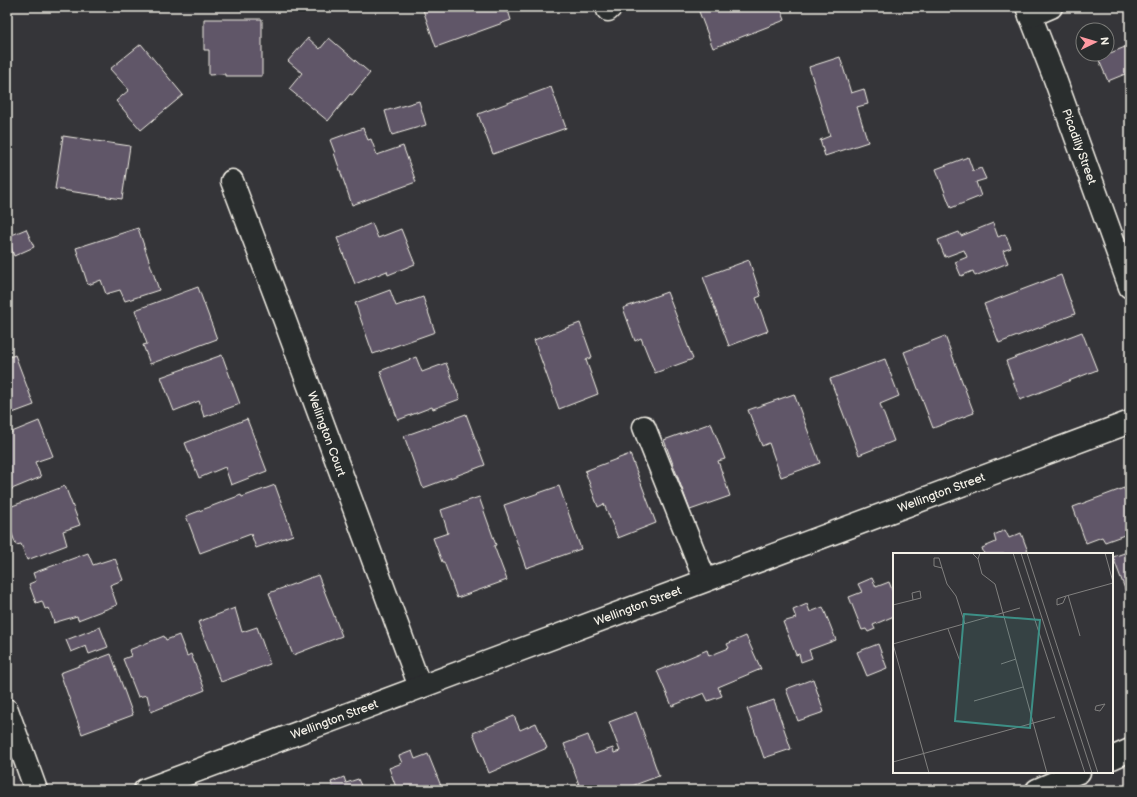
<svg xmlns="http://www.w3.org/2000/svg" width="1137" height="797" viewBox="0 0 1137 797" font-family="'Balsamiq Sans',sans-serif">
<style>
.building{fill:#605767;stroke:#f4f1e8}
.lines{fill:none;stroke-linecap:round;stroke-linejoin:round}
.street-casing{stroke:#f4f1e8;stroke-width:25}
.highway-casing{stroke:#f4f1e8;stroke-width:25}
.street{stroke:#2a2d2e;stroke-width:22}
.highway{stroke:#2a2d2e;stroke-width:22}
.labels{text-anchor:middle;stroke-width:4;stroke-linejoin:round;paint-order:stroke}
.street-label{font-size:12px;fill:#f4f1e8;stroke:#2a2d2e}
.inset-road{fill:none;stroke:#81807f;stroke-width:1}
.view{fill:#3d8f86;fill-opacity:0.15;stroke:#3d8f86;stroke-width:2}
.inset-edge{fill:none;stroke:#f4f1e8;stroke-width:2}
</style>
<rect width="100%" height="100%" fill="#353539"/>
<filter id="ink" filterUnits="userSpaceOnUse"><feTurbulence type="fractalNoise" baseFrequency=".025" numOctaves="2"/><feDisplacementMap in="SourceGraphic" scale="8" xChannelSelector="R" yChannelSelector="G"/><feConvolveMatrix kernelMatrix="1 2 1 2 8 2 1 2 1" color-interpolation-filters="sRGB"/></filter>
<g filter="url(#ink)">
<path class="building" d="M422 7H507L511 20 436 47Z
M702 7H780L785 20 713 48 698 9Z
M204 19H262V76H225V74L209 75V50H204Z
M308 38 320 49 329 38 370 73 352 95 350 94 328 121 289 89 302 73 288 61Z
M141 44 183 95 141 130 116 101 129 90 110 69Z
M1130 45V72L1108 81 1098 58Z
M840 57 851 93 864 89 868 104 857 107 868 142 825 156 820 140 830 136 809 67Z
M551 87 566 128 493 154 478 114Z
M419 101 426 125 392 135 385 111Z
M363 128 368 140 371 139 377 155 403 146 416 182 352 205 334 153H335L330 140Z
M63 136 130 146 122 199 55 189Z
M968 157 973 171 981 168 986 179 976 182 981 196 951 208 936 169Z
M372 223 378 238 401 229 415 264 388 275 387 271 355 284 337 238Z
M993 223 998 237 1005 234 1011 248 1003 251 1008 263 975 276 973 271 961 276 955 262 967 257 964 250 945 257 938 240 959 232 961 236Z
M138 228 159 290 125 301 120 290 106 294 101 280 88 285 76 248Z
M26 229 34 247 14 256 7 237Z
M749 260 761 296 756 298 768 331 729 346 703 277Z
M1061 275 1075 314 999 343 984 304Z
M198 287 217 339 150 364 143 345 147 344 135 310Z
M390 290 396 306 423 297 435 332 373 354 355 303Z
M667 292 693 359 655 373 641 338 635 341 623 308Z
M580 323 592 357 586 360 598 394 559 409 534 340Z
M1082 332 1097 370 1020 400 1006 361Z
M945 336 974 413 933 428 904 352Z
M15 355 34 405 7 415V358Z
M222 355 240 404 204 417 199 401 174 411 161 377Z
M416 357 422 372 446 363 460 399 433 409 432 407 398 420 380 371Z
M885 359 899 396 880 404 894 441 859 455 830 379Z
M794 394 820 463 781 477 769 443 762 446 748 410Z
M466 414 485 465 423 488 404 436Z
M247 419 267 471 231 485 225 467 199 478 185 443Z
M39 421 53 456 35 462 41 477 7 491V434Z
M711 423 725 459 718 461 730 496 690 510 664 440Z
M630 454 656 523 618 538 604 504 598 507 585 471Z
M275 485 293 535 256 548 251 534 200 553 186 516 241 495 242 497Z
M65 486 80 525 63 531 67 545 27 560 21 544 16 545 7 520V508Z
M559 486 581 549 526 568 504 505Z
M1124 488 1130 501V533L1105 542 1102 537 1086 543 1073 507Z
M479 497 496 545 494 546 507 580 457 598 444 562H442L433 538 448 533 441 510Z
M1005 530 1009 538 1021 533 1029 554H984L982 548 996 542 994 535Z
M1130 551V596L1128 597 1113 557Z
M88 553 93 565 115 558 123 580 110 585 117 605 78 620 77 616 53 623 54 622 49 608 45 609 42 601 36 603 29 584 36 581 33 573Z
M318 575 342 636 293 655 269 593Z
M872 578 876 587 889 582 894 595V616L873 625 875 629 868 632 866 629 862 630 849 597 862 592 858 584Z
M807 604 810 612 823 607 836 640 809 650 812 658 801 662 799 654 796 655 783 622 796 618 793 610Z
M235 608 242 632 257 627 270 664 221 682 198 622Z
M100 627 108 647 89 654 86 646 71 652 66 640Z
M179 635 187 656 191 654 205 690 151 712 147 695 138 697 123 659 131 656 129 650 164 636 166 640Z
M746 636 761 669 718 687 722 696 708 701 704 693 672 706 657 671 707 650 709 656 729 648 727 644Z
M878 644 887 668 867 676 857 652Z
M111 654 133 715 82 734 60 673Z
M813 679 824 712 798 721 786 689Z
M774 700 791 749 764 758 747 709Z
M636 712 659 776 621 790H581L564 744 588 735 595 754 613 748 614 753 620 751 609 722Z
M514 716 520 730 536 723 547 748 489 773 473 733Z
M412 751 415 759 428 754 441 786 429 790H397L389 768 402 763 399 756Z
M344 777 346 783 358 779 363 790H328L333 788 331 782Z"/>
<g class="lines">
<defs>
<g id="street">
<path id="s1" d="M1027 7 1055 79 1130 287"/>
<path d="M608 10 611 7"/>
<path d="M1030 16 1051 7"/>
<path id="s2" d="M232 181 285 321 420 687"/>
<path d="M644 427 705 580"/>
<path d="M7 710 36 790"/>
<path id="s3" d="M145 790 1130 422"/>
</g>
<path id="highway" d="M1112 758 1130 750
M1037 790 1079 772"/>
</defs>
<use href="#street" class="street-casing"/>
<use href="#highway" class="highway-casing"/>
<use href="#street" class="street"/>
<use href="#highway" class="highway"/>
</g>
</g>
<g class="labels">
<g class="street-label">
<text dy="4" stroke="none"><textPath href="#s1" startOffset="149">Picadilly Street</textPath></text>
<text dy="4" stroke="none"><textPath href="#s2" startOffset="270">Wellington Court</textPath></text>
<text dy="4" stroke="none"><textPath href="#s3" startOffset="850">Wellington Street</textPath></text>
<text dy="4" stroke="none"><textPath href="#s3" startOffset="526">Wellington Street</textPath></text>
<text dy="4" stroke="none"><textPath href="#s3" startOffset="202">Wellington Street</textPath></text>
</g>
</g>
<g transform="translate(893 553)">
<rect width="220" height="220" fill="#353539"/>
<path class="inset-road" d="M79 0 85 6 87 0M120 0 192 220M128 0 199 220M134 0 205 220M212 0 220 29M85 6 89 21 102 31 154 220M49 15 41 13V5H46L49 15 54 31 63 43 72 71M175 42 187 83M173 43 220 30M173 43 170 50 164 52V46ZM0 52 28 45 27 38 19 40 20 47M55 76 68 111M0 91 36 220M0 91 127 55M108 111 123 106M81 148 130 134M212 151 207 158 202 157 203 153ZM0 209 162 164"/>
<path class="view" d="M71 61 147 67 137 175 62 168Z"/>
<rect width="220" height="220" class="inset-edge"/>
</g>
<rect width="1137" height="797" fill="none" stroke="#2a2d2e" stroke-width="24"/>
<rect x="12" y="12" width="1113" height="773" fill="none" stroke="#f4f1e8" stroke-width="1.5" filter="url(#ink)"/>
<g transform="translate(1095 42) rotate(85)"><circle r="19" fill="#2a2d2e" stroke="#7b7b78"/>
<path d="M0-3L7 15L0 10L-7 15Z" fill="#ff9aa2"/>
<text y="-6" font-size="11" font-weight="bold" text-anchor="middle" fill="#f4f1e8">N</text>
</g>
</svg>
